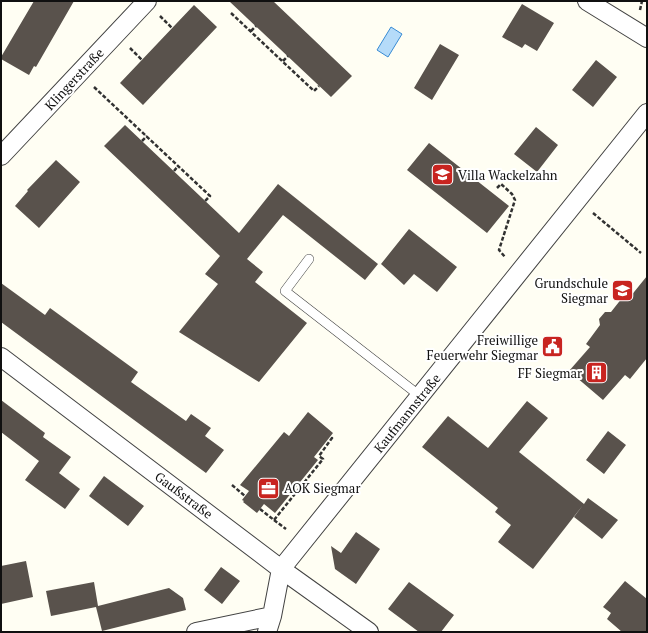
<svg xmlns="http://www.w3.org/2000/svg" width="648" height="633" viewBox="0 0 648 633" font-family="'PT Serif',serif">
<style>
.water{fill:#b5dbf9;stroke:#388bd4}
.building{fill:#59524c}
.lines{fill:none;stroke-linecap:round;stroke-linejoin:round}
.service-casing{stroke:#434343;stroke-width:10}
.minor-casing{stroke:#434343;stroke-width:20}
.path{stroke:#323232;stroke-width:2.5;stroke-dasharray:4 2;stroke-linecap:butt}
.service{stroke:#fff;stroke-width:9}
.minor{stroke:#fff;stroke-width:18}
.labels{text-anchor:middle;stroke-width:4;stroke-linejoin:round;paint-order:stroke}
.street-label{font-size:13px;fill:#101010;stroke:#fff}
.poi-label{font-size:13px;fill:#101010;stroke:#fff;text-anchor:end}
</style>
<rect width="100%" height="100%" fill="#fffef3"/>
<path class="water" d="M391 27 402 34 388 57 377 50Z"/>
<path class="building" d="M34 1H74L36 67 34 66 29 75 1 59V57Z
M229 1H273L352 76 331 97Z
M522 4 554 23 537 51 525 44 522 48 502 37Z
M194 5 217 27 143 105 120 83Z
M440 44 459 55 432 100 414 88Z
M596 60 617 77 593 107 572 90Z
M125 125 239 233 278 184 378 264 365 280 283 215 247 259 263 272 255 282 307 323 259 382 179 332 218 284 205 274 220 256 104 146Z
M536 127 558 145 537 172 514 154Z
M429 143 509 206 487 233 407 170Z
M56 160 80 182 39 228 15 206 28 191 27 190Z
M409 229 457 267 437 292 414 274 404 285 381 264Z
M647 276V358L630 379 625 375 603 400 569 371 590 347 586 344 600 325 599 319 605 312H611L626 293 630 297Z
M1 283 45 315 50 308 138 372 131 382 186 421 191 414 211 428 205 436 224 450 206 473 1 322Z
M1 400 45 433 43 437 71 457 59 473 80 489 65 509 25 480 39 461 1 432Z
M527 401 548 418 519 452 584 504 588 498 618 520 602 539 574 517 583 505 533 569 498 542 511 525 495 512 498 508 422 447 448 416 488 448Z
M308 412 333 433 314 457 318 460 275 513 264 504 257 513 243 502 244 501 242 500 249 491 240 485 284 432 289 436Z
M608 431 626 445 604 474 586 460Z
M104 476 144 506 128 526 89 496Z
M356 532 380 549 356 584 335 569 331 546 341 553Z
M26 561 33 597 1 604V566Z
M221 567 240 581 222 604 204 590Z
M625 581 647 599V632H622L607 619 611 613 603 607Z
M94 582 98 606 169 588 183 598 186 610 102 631 96 607 51 616 46 591Z
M409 582 454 615 441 632H419L388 609Z"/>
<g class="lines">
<defs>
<path id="service" d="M309 259 285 291 420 396"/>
<path id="minor" d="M587 1 647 38
M1 156 147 1
M1 357 281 569 369 632
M196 632 272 616
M267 632 272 616 281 569 647 113"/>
</defs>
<use href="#service" class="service-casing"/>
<use href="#minor" class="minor-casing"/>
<path class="path" d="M640 10 642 1
M231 13 314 91 319 86
M160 16 172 28
M251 31 256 26
M130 48 142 60
M283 61 288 56
M94 87 210 196 205 201
M142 141 147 136
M174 171 178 166
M497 188 501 184 512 194 515 200 499 250 505 257
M593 213 641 253
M232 485 245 496
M260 509 274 520 323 459 319 456 332 438 330 437
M274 520 286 529"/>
<use href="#service" class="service"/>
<use href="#minor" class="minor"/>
</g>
<defs>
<symbol id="school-square" viewBox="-11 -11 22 22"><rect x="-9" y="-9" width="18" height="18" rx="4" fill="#c82420" stroke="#fff"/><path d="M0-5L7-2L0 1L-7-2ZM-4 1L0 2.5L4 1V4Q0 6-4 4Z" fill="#fff"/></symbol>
<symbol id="civic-square" viewBox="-11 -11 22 22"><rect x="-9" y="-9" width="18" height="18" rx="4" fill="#c82420" stroke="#fff"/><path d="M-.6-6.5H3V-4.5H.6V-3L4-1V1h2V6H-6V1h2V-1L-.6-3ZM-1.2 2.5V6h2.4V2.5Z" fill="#fff"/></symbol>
<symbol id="building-square" viewBox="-11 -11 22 22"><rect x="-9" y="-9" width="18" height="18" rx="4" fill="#c82420" stroke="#fff"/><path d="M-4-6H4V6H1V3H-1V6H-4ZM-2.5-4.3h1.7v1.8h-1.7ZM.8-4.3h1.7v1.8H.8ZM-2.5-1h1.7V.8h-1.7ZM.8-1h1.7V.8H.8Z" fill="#fff"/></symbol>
<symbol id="office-square" viewBox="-11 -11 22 22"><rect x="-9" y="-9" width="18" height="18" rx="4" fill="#c82420" stroke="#fff"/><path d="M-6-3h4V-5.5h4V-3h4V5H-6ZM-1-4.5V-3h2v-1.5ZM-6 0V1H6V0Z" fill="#fff"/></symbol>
</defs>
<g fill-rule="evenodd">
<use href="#school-square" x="430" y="162" width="25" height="25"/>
<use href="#school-square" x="610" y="278" width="25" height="25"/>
<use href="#civic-square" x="540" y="334" width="25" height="25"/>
<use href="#building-square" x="584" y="360" width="25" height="25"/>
<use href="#office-square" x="256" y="476" width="25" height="25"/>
</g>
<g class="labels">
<g class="street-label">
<text transform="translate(74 79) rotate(-47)" y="5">Klingerstraße</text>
<text transform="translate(407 413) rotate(-51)" y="5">Kaufmannstraße</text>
<text transform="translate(184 495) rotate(37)" y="5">Gaußstraße</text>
</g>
<g class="poi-label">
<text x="458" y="180" text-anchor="start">Villa Wackelzahn</text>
<text x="608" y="288">Grundschule<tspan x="608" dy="15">Siegmar</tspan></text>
<text x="538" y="345">Freiwillige<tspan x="538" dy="15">Feuerwehr Siegmar</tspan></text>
<text x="582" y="378">FF Siegmar</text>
<text x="284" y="493" text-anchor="start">AOK Siegmar</text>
</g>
</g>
<rect width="648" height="633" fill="none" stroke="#101010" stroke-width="4"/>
</svg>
